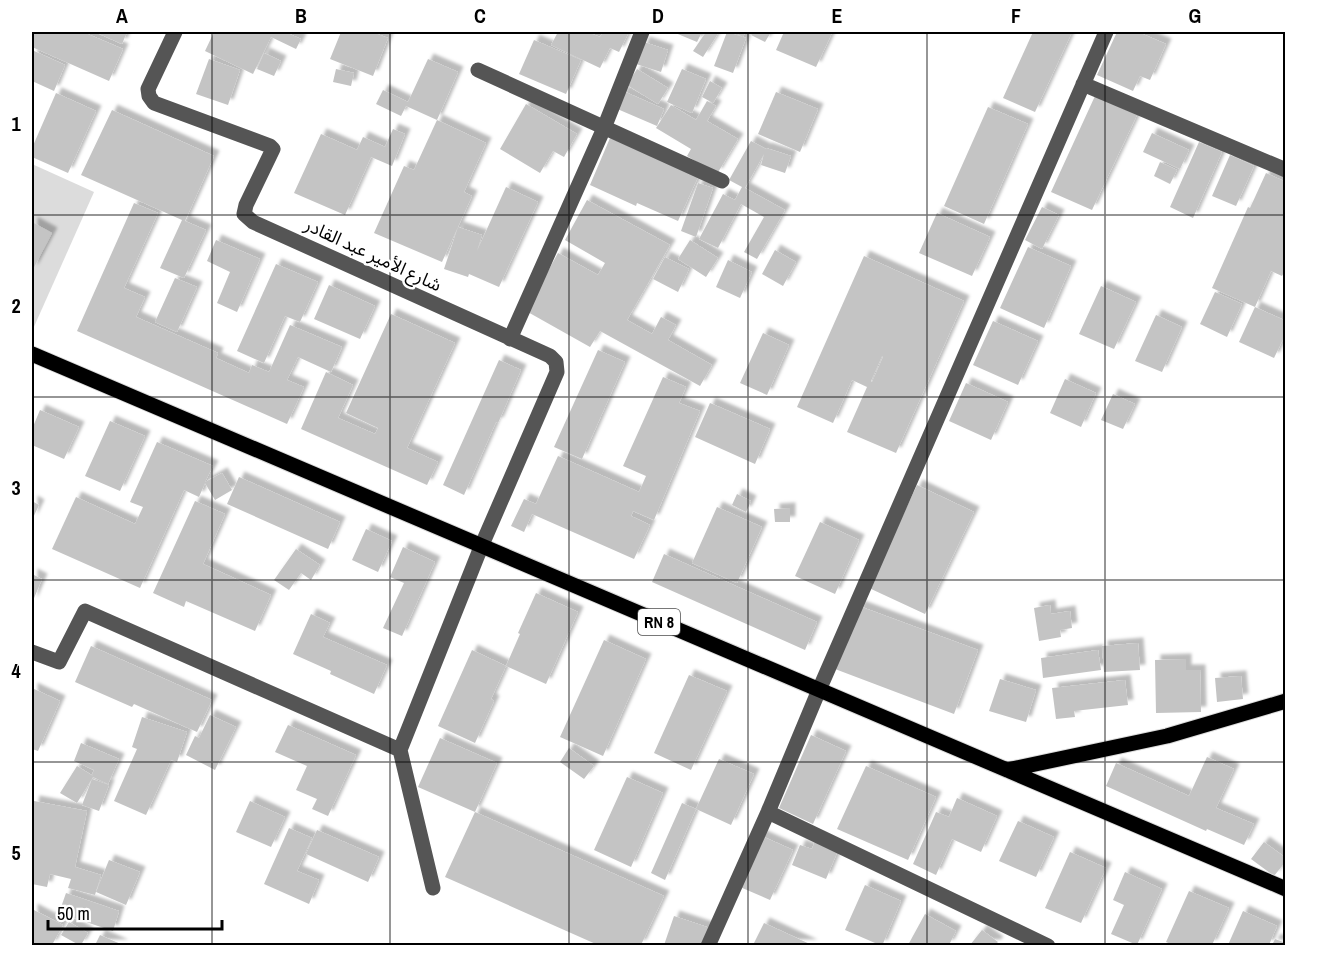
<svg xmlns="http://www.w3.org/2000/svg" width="1317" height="977" viewBox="0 0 1317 977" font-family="'Archivo Narrow','Noto Sans Arabic',sans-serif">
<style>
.green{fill:#dcdcdc}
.building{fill:#c4c4c4;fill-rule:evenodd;filter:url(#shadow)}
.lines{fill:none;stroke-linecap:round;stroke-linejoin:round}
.major-casing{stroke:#dbdbdb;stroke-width:17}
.minor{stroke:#555;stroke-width:15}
.major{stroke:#000;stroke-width:15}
.grid{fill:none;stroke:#000;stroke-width:1.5;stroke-opacity:0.55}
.labels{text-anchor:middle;stroke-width:5;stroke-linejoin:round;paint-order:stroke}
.shield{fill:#fff;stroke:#4c4c4c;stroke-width:1.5}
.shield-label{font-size:16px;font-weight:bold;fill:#000}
.street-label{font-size:18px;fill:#000;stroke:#fff}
.neatline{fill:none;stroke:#000;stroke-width:2}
.grid-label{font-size:20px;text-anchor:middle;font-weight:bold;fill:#000}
</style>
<defs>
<filter id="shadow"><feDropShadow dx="5.5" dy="-5.5" stdDeviation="1.5" flood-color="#0004"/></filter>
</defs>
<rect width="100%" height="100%" fill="#fff"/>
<path class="green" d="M32 164 94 192 33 329 32 328Z"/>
<path class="building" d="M32 32H83L123 49 109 81 32 47Z
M95 32H127L122 44Z
M214 32H271L277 34 278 32H285L301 39 296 49 271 37 253 74 205 51Z
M341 32H372L388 38 373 76 330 59Z
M558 32H587L600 37 603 32H629L619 52 610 48 600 68 551 45Z
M673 32H702L697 42Z
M706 32H719L703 57 693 51Z
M727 32 746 38 733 73 714 66Z
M734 32H746L743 37Z
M753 32H771L765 42 751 35Z
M784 32H828L832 33 816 67 776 50Z
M1033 32H1072L1035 112 1003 98Z
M1117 32H1138L1166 44 1150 80 1140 76 1133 91 1097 75Z
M534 40 581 60 566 94 519 74Z
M644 42 668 50 661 72 636 64Z
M32 50 65 65 54 91 32 81Z
M264 53 281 61 274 76 257 69Z
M209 59 240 70 228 105 196 94Z
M428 59 458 72 437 120 486 143 464 192 472 196 442 262 374 233 404 166 414 170 437 120 406 106 401 116 376 104 383 90 408 102Z
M336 69 354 73 351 86 333 82Z
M637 69 668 88 658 104 627 85Z
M682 69 706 79 692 113 667 102Z
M710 81 722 88 713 103 702 97Z
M623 91 664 109 657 126 615 108Z
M776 92 818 109 800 152 758 134Z
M56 93 96 111 68 173 32 157V148Z
M1095 96 1137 115 1092 210 1051 192Z
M707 101 716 106 707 121 738 139 717 174 687 156 691 149 656 128 671 105 696 120Z
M526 104 577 134 564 157 553 151 540 173 500 149Z
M988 107 1028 124 984 224 944 206Z
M112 110 214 156 185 221 206 230 184 278 160 268 182 220 81 175Z
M393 129 405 134 392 166 371 157 345 215 294 193 321 134 357 150 363 137 385 147Z
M1152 133 1189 150 1180 169 1143 152Z
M610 138 698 177 678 221 637 203 636 206 590 185Z
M751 141 766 149V148L791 156 785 173 761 165 764 154 745 188 785 210 757 259 744 252 764 217 741 204 718 248 699 239 723 194 735 200 742 187 729 180Z
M1199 142 1222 152 1193 218 1170 207Z
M1230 155 1254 166 1236 206 1212 196Z
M1160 162 1177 170 1170 184 1154 176Z
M1266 173 1286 182V269L1282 276 1271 271 1255 307 1212 288 1248 207 1250 208Z
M698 183 713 188 696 237 681 231Z
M506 187 538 202 499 287 469 274 468 277 444 269 458 227 482 235 477 251Z
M587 200 670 245 627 320 652 334 661 317 676 325 668 340 712 365 700 386 600 331 590 347 526 311 558 253 598 275 605 263 565 240Z
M134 203 158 213 124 288 145 297 136 317 218 353 216 358 249 373 252 365 269 372 290 325 342 347 331 372 298 357 287 380 304 387 287 424 77 331Z
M1042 207 1059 215 1042 249 1025 240Z
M937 213 990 237 972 276 919 253Z
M32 222 52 233 32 271Z
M216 240 260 259 237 312 217 303 230 272 207 261Z
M690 240 718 258 706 277 678 259Z
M1028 247 1071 266 1044 328 1000 308Z
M775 250 796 262 783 286 762 274Z
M864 256 964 301 896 453 847 432 867 387 852 380 833 423 797 407ZM882 356 883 357 872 382 871 381Z
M665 257 689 269 678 292 653 279Z
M728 260 752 272 740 298 716 287Z
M276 264 318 282 300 322 285 316 264 363 237 351Z
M175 278 197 287 177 332 155 322Z
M329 285 375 306 360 339 314 319Z
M1101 286 1136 302 1114 349 1079 334Z
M1215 292 1242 304 1227 337 1200 324Z
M1255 307 1286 321V333L1274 358 1239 342Z
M391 314 455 343 407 448 438 462 427 485 301 429 326 372 353 385 338 418 375 434 378 428 346 413Z
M1156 315 1182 327 1162 372 1135 361Z
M993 321 1038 341 1018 385 973 365Z
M763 333 789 345 767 395 740 383Z
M598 350 625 362 582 459 554 447Z
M499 360 521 370 498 423 496 422 464 495 443 485Z
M663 377 686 387 679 403 700 411 654 520 633 511 631 516 650 525 634 559 532 514 524 532 511 526 524 499 536 504 558 456 639 492 646 476 623 466Z
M1065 379 1096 393 1081 427 1050 413Z
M966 383 1008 402 991 440 949 421Z
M1113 394 1135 404 1123 429 1101 420Z
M710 403 770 429 755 464 695 437Z
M40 410 79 427 64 459 32 445V429Z
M110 421 145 436 120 491 85 476Z
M157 442 213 466 205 482 222 473 232 490 215 500 205 483 199 497 184 490 140 588 52 549 76 497 135 524 143 507 130 502Z
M239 477 340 522 328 549 227 504Z
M917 485 974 512 925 614 869 588Z
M737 494 751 501 746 512 732 505Z
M32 501 39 505 32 520Z
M195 501 225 514 203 564 271 595 255 631 186 601 184 607 153 593Z
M717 507 762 527 737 583 692 563Z
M790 508V522H775L774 509Z
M820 522 859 540 835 594 795 576Z
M366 529 392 541 378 572 352 560Z
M403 547 435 562 402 636 383 628 404 583 390 577Z
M296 549 320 565 311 580 301 573 289 590 274 580Z
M664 554 817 622 805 650 652 582Z
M32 574 42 579 32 603Z
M536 593 578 612 546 684 506 666 520 634 518 633Z
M1050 605 1051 614 1070 611 1072 628 1060 630 1061 637 1039 641 1034 608Z
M859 606 978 650 954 714 835 669Z
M311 614 330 623 323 637 387 665 374 694 330 674 331 671 293 654Z
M604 640 646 659 603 756 560 737Z
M1138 643 1140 670 1104 672 1102 646Z
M91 646 212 700 197 732 134 704 132 707 75 682Z
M472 650 506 666 491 699 494 701 475 743 438 726Z
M1098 650 1101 670 1043 678 1041 658Z
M1186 659V670H1200L1201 712 1156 713 1155 660Z
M689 675 727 691 691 770 654 753Z
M1241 676 1243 699 1217 702 1215 678Z
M1000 679 1036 690 1026 722 989 711Z
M1125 680 1128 705 1074 711 1075 717 1056 719 1052 688Z
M32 688 60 701 38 751 32 749Z
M210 715 236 727 215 770 186 755 195 736 199 738Z
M142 717 187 732 177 762 171 760 146 815 114 801 137 749 132 747Z
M288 725 356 755 328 816 312 809 317 799 296 790 307 766 275 752Z
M811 735 846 751 813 824 779 808Z
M440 738 497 763 475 812 664 896 641 945H598L445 877 475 812 418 787Z
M81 743 119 759 108 784 93 777 77 803 60 793 77 766 93 776 92 775 94 770 74 761Z
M569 748 594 766 584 779 560 762Z
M1207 757 1234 769 1216 808 1254 824 1244 845 1207 829 1206 831 1106 786 1116 763 1189 796Z
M719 759 754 774 731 825 696 809 665 880 651 873 682 803 696 809Z
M866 766 936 797 908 860 837 829Z
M627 777 663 793 631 867 594 850Z
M92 779 109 785 99 811 82 805Z
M957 798 997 816 981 852 952 839 936 875 913 864 936 812 949 817Z
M34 801 87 811 75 867 101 875 95 895 68 888 71 879 50 874 47 887 32 884V813Z
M250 801 285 817 271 847 236 832Z
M1018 821 1054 837 1036 877 999 861Z
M289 828 312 838 297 871 319 880 309 904 264 884Z
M317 830 379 857 368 882 306 854Z
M755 833 793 850 770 900 733 884Z
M816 838 839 848 826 879 792 865 800 845 812 849Z
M1264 842 1286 858V861L1274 876 1251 859Z
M1070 852 1106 868 1081 923 1045 908Z
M109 860 140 872 126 905 96 892Z
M1125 872 1162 889 1137 945 1111 934 1124 905 1113 900Z
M865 885 901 901 882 946 845 930Z
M1189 891 1229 908 1212 945H1173L1166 942Z
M66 893 119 911 113 931 59 913Z
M32 909 63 925 52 945H32Z
M1243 911 1277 926 1269 945H1228Z
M925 914 956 931 949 945H908Z
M674 916 710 928 704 945H664Z
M69 922 88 933 81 945H79L61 935Z
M764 923 812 945H753Z
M982 930 998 942 995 945H970Z
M100 935 123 945H95Z
M1275 939 1286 943V945H1272Z"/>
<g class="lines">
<defs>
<path id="major" d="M32 354 1286 889
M1007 770 1167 736 1286 701"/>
</defs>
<use href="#major" class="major-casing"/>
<path class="minor" d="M478 70 722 181
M1083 84 1286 170
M510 339 604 128 642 32
M32 652 59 662 85 611 400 750 481 547 557 372 556 362 550 356 253 222 244 214 246 205 273 149 270 146 154 103 149 96 148 89 175 32
M400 750 433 888
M768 812 1048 946
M708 946 768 812 819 690 1106 32"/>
<use href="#major" class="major"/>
</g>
<path class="grid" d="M212 32V946M390 32V946M569 32V946M748 32V946M927 32V946M1105 32V946M32 215H1286M32 397H1286M32 580H1286M32 762H1286"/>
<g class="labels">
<rect class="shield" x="638" y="609" width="42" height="26" rx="4.5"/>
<g class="shield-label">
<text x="659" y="628">RN 8</text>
</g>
<g class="street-label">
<text transform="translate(373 255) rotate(25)" y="6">شارع الأمير عبد القادر</text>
</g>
</g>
<rect width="1317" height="977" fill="none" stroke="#ffffff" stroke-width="66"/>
<path d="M48 920v9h174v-9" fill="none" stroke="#000000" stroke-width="3"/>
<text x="57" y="920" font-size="18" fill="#000000" stroke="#ffffff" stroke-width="4.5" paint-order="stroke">50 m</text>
<rect x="33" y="33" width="1251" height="911" class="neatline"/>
<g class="grid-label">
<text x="122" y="23">A</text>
<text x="301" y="23">B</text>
<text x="480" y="23">C</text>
<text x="658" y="23">D</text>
<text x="837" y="23">E</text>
<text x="1016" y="23">F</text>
<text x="1195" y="23">G</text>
<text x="16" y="131">1</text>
<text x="16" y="313">2</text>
<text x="16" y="495">3</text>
<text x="16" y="678">4</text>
<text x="16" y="860">5</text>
</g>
</svg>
